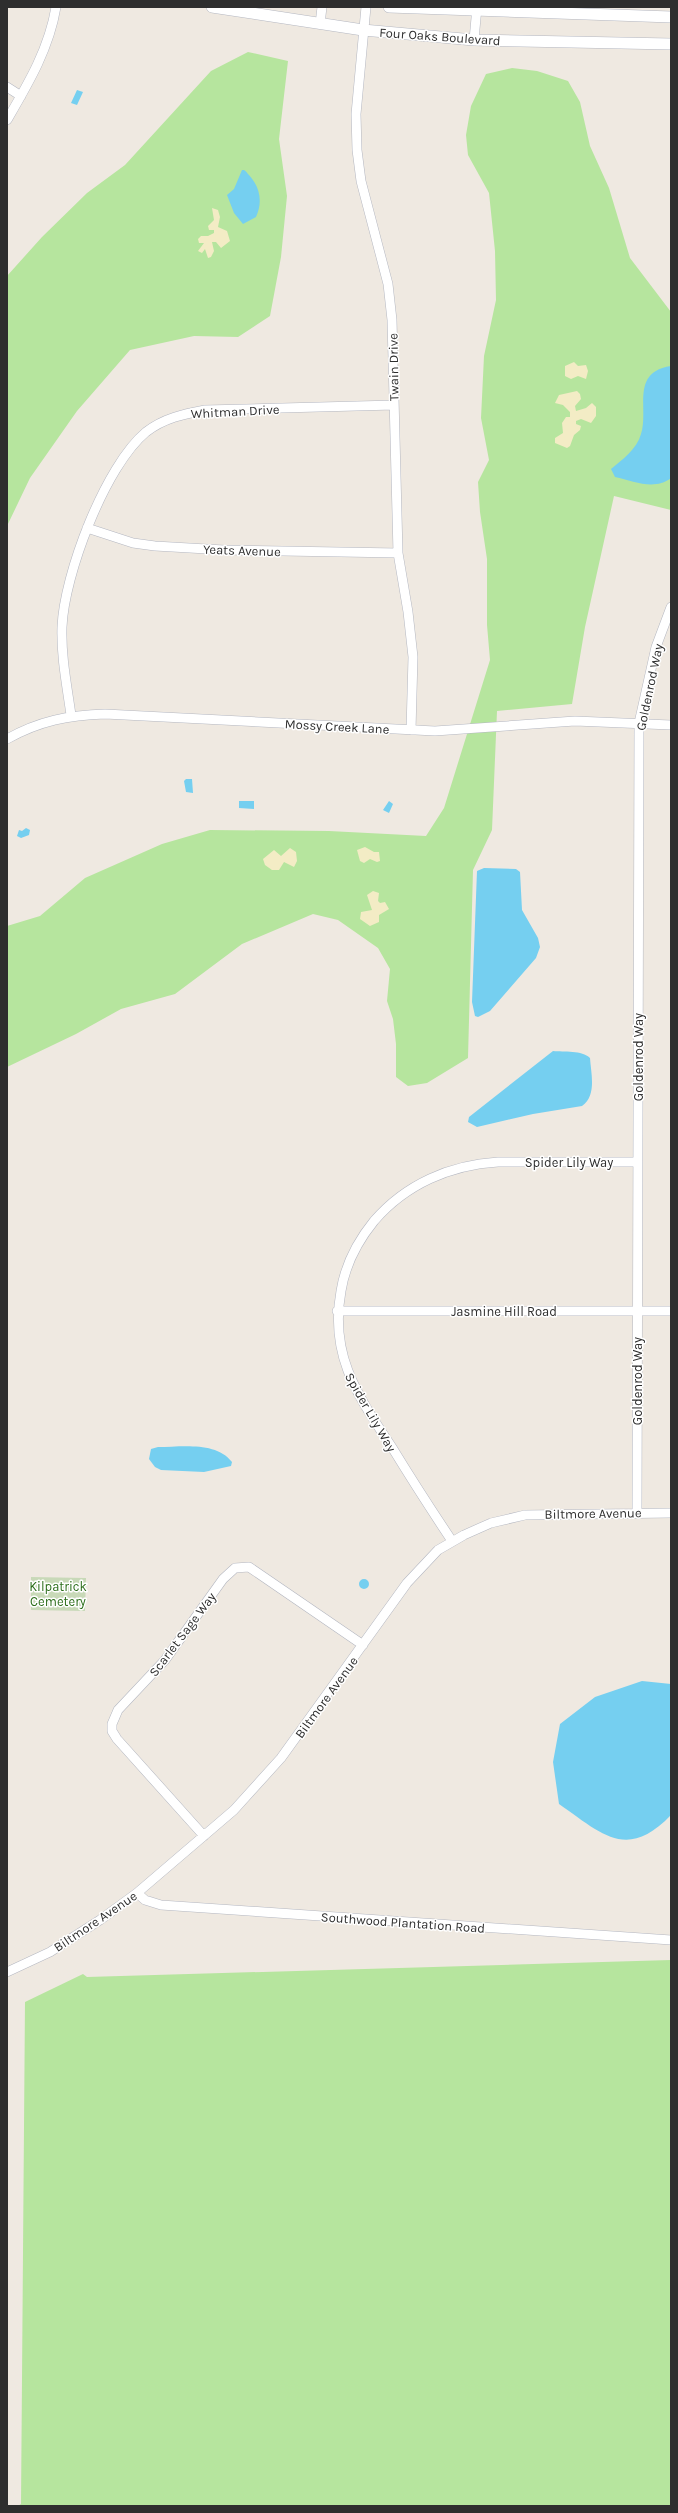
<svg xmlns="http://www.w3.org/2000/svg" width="678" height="2513" viewBox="0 0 678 2513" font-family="Karla,sans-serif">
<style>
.green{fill:#b6e59e}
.sand{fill:#f3ecc5}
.cemetery{fill:#c8d9b8}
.water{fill:#75cff0}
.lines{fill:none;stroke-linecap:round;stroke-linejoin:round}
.minor-casing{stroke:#b4b7c1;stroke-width:10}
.tertiary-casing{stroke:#b4b7c1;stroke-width:12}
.minor{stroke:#fff;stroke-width:9}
.tertiary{stroke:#fff;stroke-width:11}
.labels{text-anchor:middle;stroke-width:3;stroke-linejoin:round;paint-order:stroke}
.street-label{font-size:13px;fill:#2e2e2e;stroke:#fff}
.park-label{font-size:13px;fill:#2c6e1b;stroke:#fff}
</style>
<rect width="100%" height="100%" fill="#efe9e1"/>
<path class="green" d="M248 52 288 61 279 139 287 196 281 257 270 316 238 337 194 336 130 350 77 411 30 478 7 526V276L42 237 87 193 125 165 211 71Z
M512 68 537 71 568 81 580 102 590 146 609 188 630 258 671 312V510L614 496 585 627 572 704 497 711 492 830 473 870 468 1058 427 1083 408 1086 396 1077V1044L393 1019 387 1001 390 969 378 948 338 920 313 914 242 944 175 994 121 1009 76 1034 7 1067V926L40 916 85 878 162 844 210 830 329 831 426 836 444 808 490 660 487 625V559L480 512 478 482 489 460 481 418 484 356 496 300 495 251 489 193 468 155 466 135 471 106 486 74Z
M671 1960V2506H18L21 2504 25 2002 83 1974 87 1977Z"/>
<path class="sand" d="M212 208 218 210 220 217 218 227 227 231 230 241 221 248 216 242H212L214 251 211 257 208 258 205 249 202 253 198 251 204 243H199L198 239 201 236H208L214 233V230H209L208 226 214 220Z
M574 362 578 366 586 365 588 371 586 379 578 376 571 379 565 376V366Z
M577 391 580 394 581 399 575 406 576 411 586 408 592 403 596 407V416L591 423 581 419 576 421V424L581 426 580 430 574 435 570 446 567 448 555 443V438L563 433 562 423 566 417H570V412L563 405 555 403 559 395Z
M365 847 374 852H379L380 861 377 862 370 859 364 863 360 861 357 850Z
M290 848 296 852 297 861 294 867 284 862 279 870H272L265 865 263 859 274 850 281 856Z
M373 891 379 893 378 901 380 903 385 902 389 909 379 915V922L370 926 360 919 361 912 372 910 367 895Z"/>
<path class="cemetery" d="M31 1577 86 1578 85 1611 31 1610Z"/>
<path class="water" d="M77 90 83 92 77 105 71 103Z
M242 170C246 170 246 172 249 175 260 187 263 202 256 217L243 224 234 213 227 195 234 189Z
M671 366V478C654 491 634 481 615 477L611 469C622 460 637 449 641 434 649 409 630 372 671 366Z
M186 779H192L193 793 186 792 184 781Z
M239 801H254V809L239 808Z
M389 801 393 804 389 813 383 810Z
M26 828 30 830 29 835 21 838 17 836 19 830 22 831Z
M484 868 516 869 520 872 522 910 538 938 540 947 536 958 490 1011 478 1017 475 1016 472 1002 477 871Z
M553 1051C564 1052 582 1050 590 1058 591 1074 597 1095 582 1106L533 1114 477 1127 468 1122 469 1117Z
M158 1447C181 1447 216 1441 232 1462L231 1466 204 1472 161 1470 155 1467 149 1459 151 1449Z
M359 1584a5 5 0 1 1 10 0a5 5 0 1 1-10 0Z
M642 1681 671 1684V1815C627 1861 602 1834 559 1804L553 1762 560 1724 595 1697Z"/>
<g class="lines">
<defs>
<path id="minor" d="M366 7 356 114 357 150 361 181 388 284 392 320 398 553 408 612 413 657 411 730
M320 24 322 7
M474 40 477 7
M7 87 21 96
M7 120C28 84 49 49 56 7
M87 528 133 543 155 546 224 550 398 553
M71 715C67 686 61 657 62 627 64 575 105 466 146 432 164 418 184 414 205 410L394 405
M7 739C39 721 69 715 105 714L435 731 575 721 671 725
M337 1311H671
M637 1513 639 723 656 647 671 607
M452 1541C432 1511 412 1480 393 1449 359 1397 329 1357 341 1291 345 1266 357 1242 374 1221 406 1184 450 1165 498 1162H637
M204 1836 117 1739 112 1731V1724L118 1710 165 1660 223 1579 235 1568 249 1567 363 1645
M137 1893 145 1900 161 1905 671 1940
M7 1972 50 1952 100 1920 137 1893 234 1810 281 1758 407 1583 438 1550 464 1535 491 1523 525 1515 671 1513"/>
<path id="tertiary" d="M212 7 363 30 474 40 671 44
M389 7 671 17"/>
</defs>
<use href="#minor" class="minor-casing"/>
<use href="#tertiary" class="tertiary-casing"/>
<use href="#minor" class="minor"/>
<use href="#tertiary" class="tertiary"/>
</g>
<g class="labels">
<g class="street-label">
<text transform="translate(440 36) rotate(4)" y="5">Four Oaks Boulevard</text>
<text transform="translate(393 367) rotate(-91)" y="5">Twain Drive</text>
<text transform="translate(235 411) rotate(-3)" y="5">Whitman Drive</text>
<text transform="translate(242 550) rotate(2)" y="5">Yeats Avenue</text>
<text transform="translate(649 687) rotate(-78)" y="5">Goldenrod Way</text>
<text transform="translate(337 726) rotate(3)" y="5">Mossy Creek Lane</text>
<text transform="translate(638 1057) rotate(-90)" y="5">Goldenrod Way</text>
<text x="569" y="1167">Spider Lily Way</text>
<text x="504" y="1316">Jasmine Hill Road</text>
<text transform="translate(637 1381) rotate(-90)" y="5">Goldenrod Way</text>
<text transform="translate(371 1412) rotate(60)" y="5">Spider Lily Way</text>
<text transform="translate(593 1513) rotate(-1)" y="5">Biltmore Avenue</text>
<text transform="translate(182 1634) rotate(-53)" y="5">Scarlet Sage Way</text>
<text transform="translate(326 1697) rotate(-54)" y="5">Biltmore Avenue</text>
<text transform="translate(95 1921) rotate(-34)" y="5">Biltmore Avenue</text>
<text transform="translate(403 1922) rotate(4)" y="5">Southwood Plantation Road</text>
</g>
<g class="park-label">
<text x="58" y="1591">Kilpatrick<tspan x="58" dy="15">Cemetery</tspan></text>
</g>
</g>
<rect width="678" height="2513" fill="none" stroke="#2e2e2e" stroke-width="16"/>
</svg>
